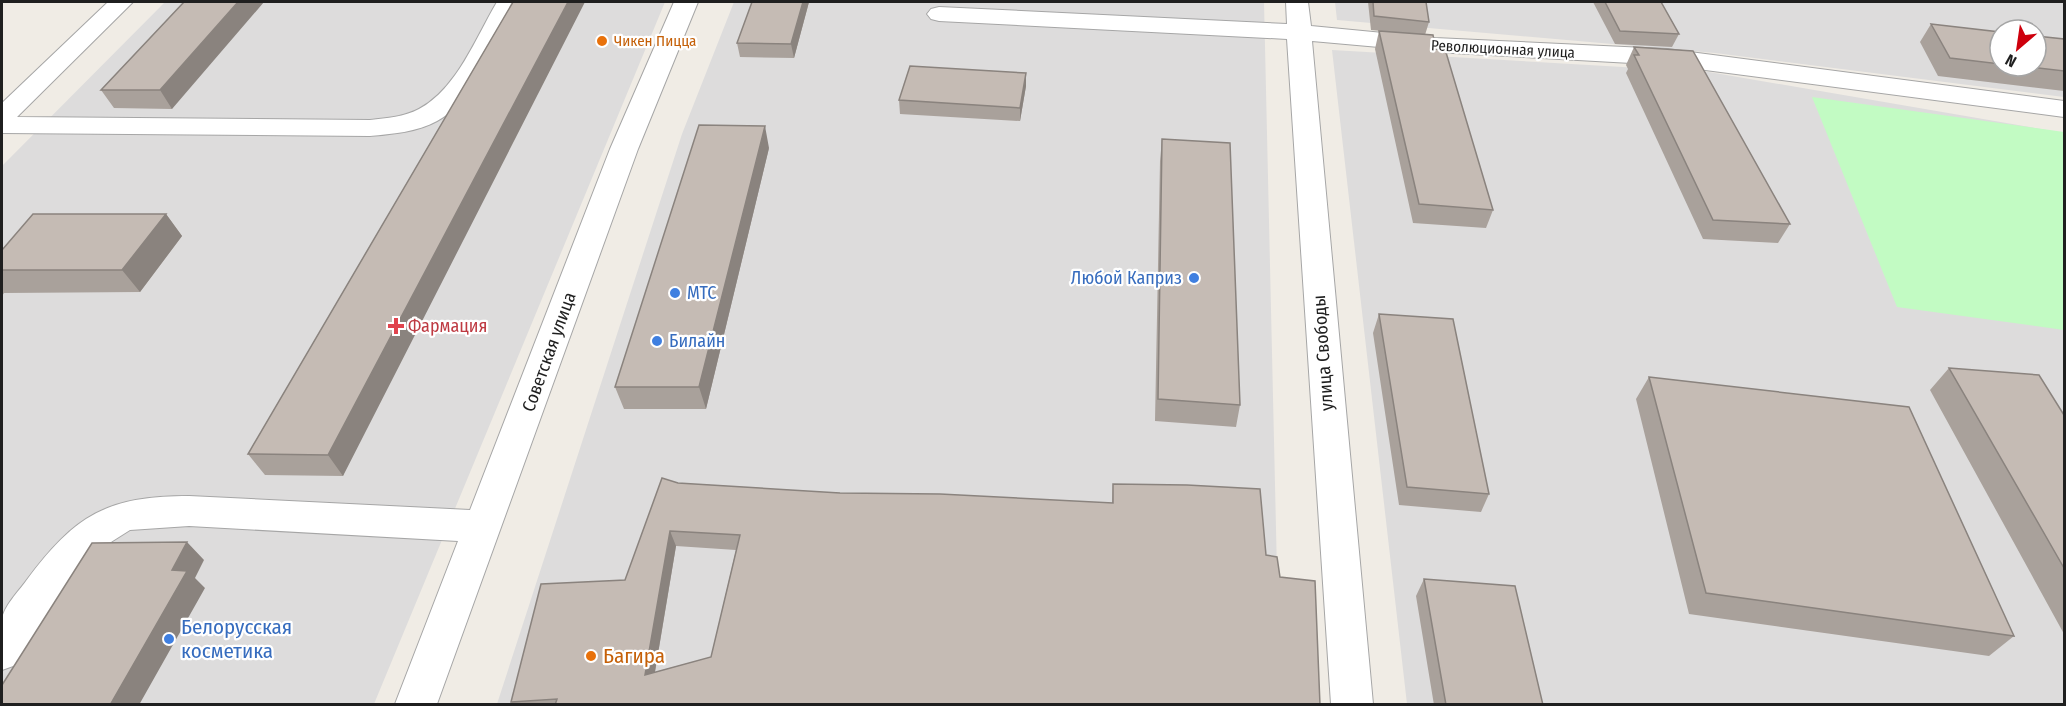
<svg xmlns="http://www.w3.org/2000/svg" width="2066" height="706" viewBox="0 0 2066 706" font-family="'Fira Sans Condensed',sans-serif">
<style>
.residential{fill:#dddcdc;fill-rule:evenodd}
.park{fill:#c2fbc3}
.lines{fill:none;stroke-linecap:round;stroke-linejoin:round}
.street-casing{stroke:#a6a6a6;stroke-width:2}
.street{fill:#fff;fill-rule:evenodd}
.wall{fill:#a9a19b;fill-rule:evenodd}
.shaded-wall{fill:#8a837e}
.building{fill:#c5bbb4;stroke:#8a837e;stroke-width:1.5;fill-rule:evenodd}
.food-dot{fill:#e8710a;stroke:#fff;stroke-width:2}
.shop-dot{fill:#3f7fe0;stroke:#fff;stroke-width:2}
.health-dot{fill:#e0444e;stroke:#fff;stroke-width:2}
.labels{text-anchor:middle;stroke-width:4.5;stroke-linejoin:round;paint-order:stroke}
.far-food-label{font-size:15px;fill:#c56008;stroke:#fff;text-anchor:start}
.far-street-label{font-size:15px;fill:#1f1f1f;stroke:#fff}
.shop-label{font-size:18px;fill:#366cbe;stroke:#fff;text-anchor:start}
.health-label{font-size:18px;fill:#be3a42;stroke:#fff;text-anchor:start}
.street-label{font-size:18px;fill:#1f1f1f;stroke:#fff}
.near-shop-label{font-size:21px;fill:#366cbe;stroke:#fff;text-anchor:start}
.near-food-label{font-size:21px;fill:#c56008;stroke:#fff;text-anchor:start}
</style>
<rect width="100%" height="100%" fill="#f0ece5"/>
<path class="residential" d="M165 2H665L374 704H2V166Z
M734 2H1264L1280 704H497L682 134Z
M1335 2H2064V97L1715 53 1337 20ZM2000 30H2036V66H2000Z
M1332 50 1709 72 2064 133V704H1407Z"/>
<path class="park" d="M1812 97 2064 132V330L1897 307Z"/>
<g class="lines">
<defs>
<path id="street" d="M108 2H133L17 117 370 120C387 118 404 117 419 109 457 89 476 37 497 2H520C500 38 475 102 437 121 417 132 392 134 370 136L2 133V103Z
M674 2H698L638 149 437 704H395L458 541 189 526 130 530 111 542 79 572 52 608 16 665 2 670C2 654 0 636 2 620 3 607 19 591 26 581 75 515 107 496 189 496L470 510 610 149Z
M1286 2H1308L1311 26 1435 38 1667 49 2064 101V117L1667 65 1435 52 1312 41 1373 704H1331L1287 39 939 21 931 19 927 14 931 9 939 7 1287 24Z"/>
</defs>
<use href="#street" class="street-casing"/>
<use href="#street" class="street"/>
</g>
<path class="wall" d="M184 2 172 109 114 108 101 90Z
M513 2 343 476 265 475 248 454Z
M809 2 794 58 740 57 737 43Z
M1368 2H1426L1429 22 1425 35 1371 30Z
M1593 2H1661L1679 34 1672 47 1615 44Z
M1931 24 2000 32V66H2036L2064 39V91L1938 76 1920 42Z
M1379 31 1435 49 1493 210 1486 228 1413 223 1375 49Z
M1634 47 1790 224 1778 243 1703 239 1626 73 1628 69 1626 65Z
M1026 86 1020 121 900 114 899 100Z
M1162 139 1240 405 1236 427 1155 421 1160 161Z
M769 148 706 409H624L615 387Z
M166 214 182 236 140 292 4 293 2 296V250Z
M1379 314 1489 494 1481 512 1399 505 1373 333Z
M1949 368 2064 415V634L1930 390Z
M1649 377 2014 636 1989 656 1689 614 1636 399Z
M678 483 840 493 1112 503 1113 484 1266 555 1280 577 1320 705H513L511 702 625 580ZM676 546 736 550 711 657 655 672Z
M1424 579 1543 705H1434L1416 596Z"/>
<path class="shaded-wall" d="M238 2H264L172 109 160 90Z
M568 2H585L343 476 328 455Z
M803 2H809L794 58 791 44Z
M1026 73V86L1020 121V108Z
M765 126 769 148 706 409 699 387Z
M166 214 182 236 140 292 122 270Z
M670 531 676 546 652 689 645 675Z
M187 542 204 560 195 578 205 588 139 705H110L172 570Z"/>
<path class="building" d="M184 2H238L160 90H101Z
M513 2H568L328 455 248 454Z
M752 2H803L791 44 737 43Z
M1373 2H1426L1429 22 1374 16Z
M1605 2H1661L1679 34 1620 31Z
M1931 24 2000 32V64L1950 58Z
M1379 31 1433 35 1435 49H1445L1493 210 1419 204Z
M2036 36 2064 39V71L2020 66H2036Z
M1634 47 1693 51 1790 224 1713 220 1634 55H1639Z
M910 66 1026 73 1020 108 899 100Z
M699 125 765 126 699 387H615Z
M1162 139 1230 143 1240 405 1158 399Z
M33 214H166L122 270H2V250Z
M1379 314 1453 319 1489 494 1407 487Z
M1949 368 2039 375 2064 415V568Z
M1649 377 1909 407 2014 636 1706 593Z
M662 478 678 483 840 493 940 494 1113 503V484L1187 485 1260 489 1266 555 1277 557 1280 577 1315 581 1320 705H555L557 699 511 702 541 584 625 580ZM670 531 740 535 711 657 645 675Z
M187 542 172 570 187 571 110 705H2V685L92 543Z
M1424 579 1515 586 1543 705H1446Z"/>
<g class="food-dot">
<circle cx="602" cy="41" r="6"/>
<circle cx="591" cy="656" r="6"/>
</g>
<g class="shop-dot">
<circle cx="1194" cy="278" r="6"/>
<circle cx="675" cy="293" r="6"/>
<circle cx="657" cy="341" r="6"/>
<circle cx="169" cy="639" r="6"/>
</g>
<path class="health-dot" d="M393 317h6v6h6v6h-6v6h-6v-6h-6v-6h6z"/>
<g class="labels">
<g class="far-food-label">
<text x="614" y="46">Чикен Пицца</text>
</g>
<g class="far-street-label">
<text transform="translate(1503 49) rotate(3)" y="5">Революционная улица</text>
</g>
<g class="shop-label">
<text x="1182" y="284" text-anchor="end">Любой Каприз</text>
<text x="687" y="299">МТС</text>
<text x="669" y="347">Билайн</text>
</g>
<g class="health-label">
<text x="408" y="332">Фармация</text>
</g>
<g class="street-label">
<text transform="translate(549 352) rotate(-70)" y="6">Советская улица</text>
<text transform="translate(1323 353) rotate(-94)" y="6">улица Свободы</text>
</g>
<g class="near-shop-label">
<text x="181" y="634">Белорусская<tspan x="181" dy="24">косметика</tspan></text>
</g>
<g class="near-food-label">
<text x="603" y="663">Багира</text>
</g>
</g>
<rect width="2066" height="706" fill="none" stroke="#1f1f1f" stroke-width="6"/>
<g transform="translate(2018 48) rotate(209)"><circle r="28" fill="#ffffff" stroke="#a5a5a5" stroke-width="1.5"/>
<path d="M0-4.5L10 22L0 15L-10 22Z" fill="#ce000d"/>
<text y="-9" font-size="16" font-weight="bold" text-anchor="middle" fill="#1f1f1f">N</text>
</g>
</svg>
